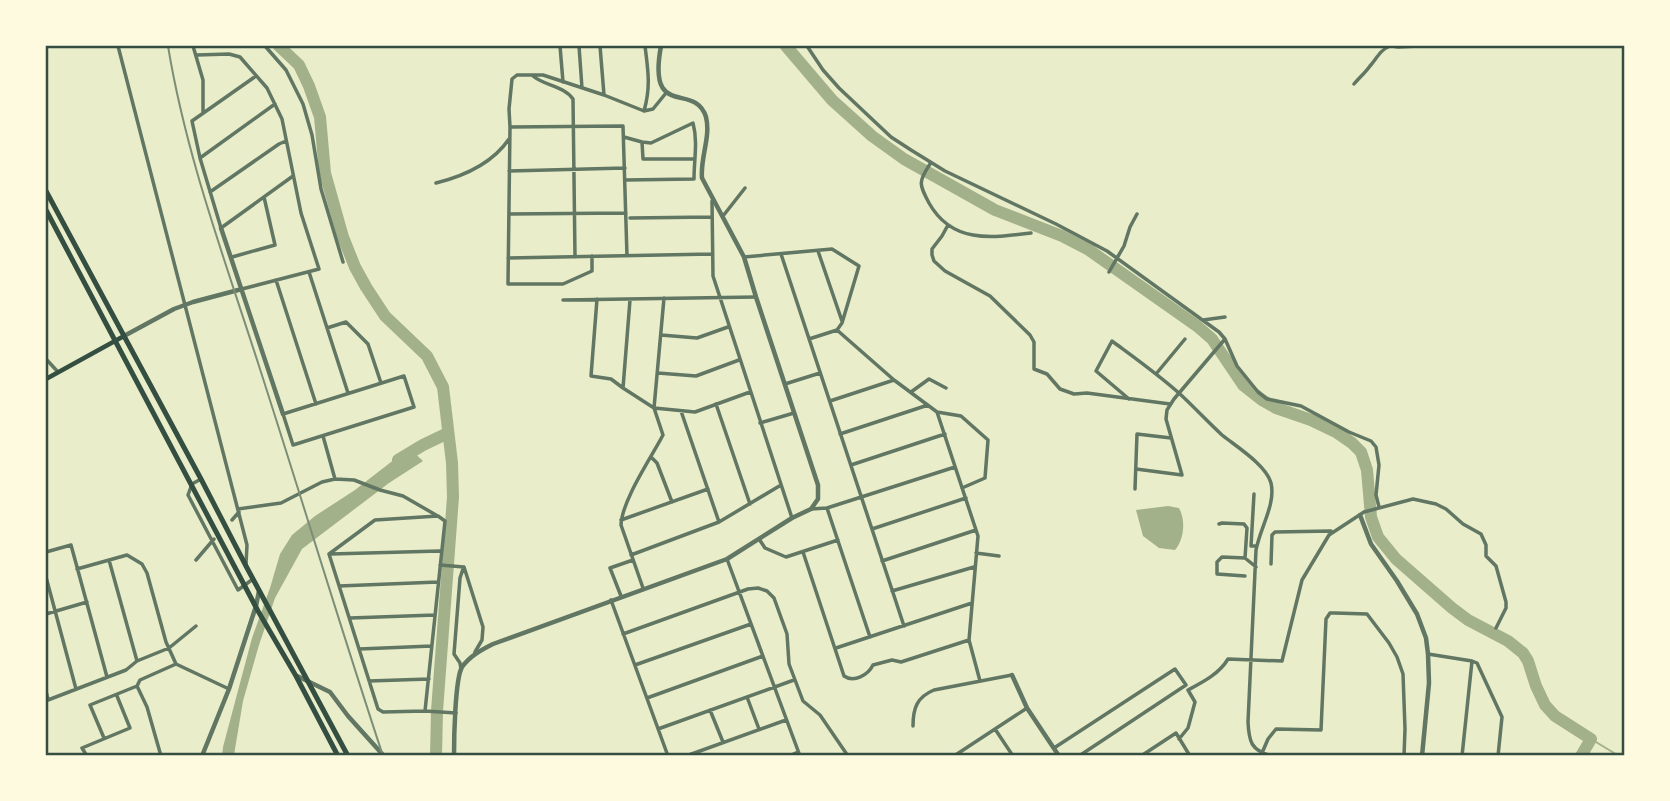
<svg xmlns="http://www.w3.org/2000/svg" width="1670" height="801" viewBox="0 0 1670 801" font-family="Montserrat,sans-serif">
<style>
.water{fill:#a3b18a}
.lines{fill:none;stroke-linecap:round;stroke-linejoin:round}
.stream{stroke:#a3b18a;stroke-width:2}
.river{stroke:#a3b18a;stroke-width:12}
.minor{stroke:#617663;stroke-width:3.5}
.tertiary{stroke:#617663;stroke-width:4.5}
.secondary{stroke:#344e41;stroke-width:4.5}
.trunk{stroke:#344e41;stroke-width:5}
.rail{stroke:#7c8e77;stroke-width:2}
.neatline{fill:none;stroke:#344e41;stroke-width:2.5}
</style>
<rect width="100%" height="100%" fill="#e9edc9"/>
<path class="water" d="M409 448 423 461 389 483 302 549 275 598 259 645 243 701 234 755 222 756 223 747 252 638 270 588 280 554 292 535 315 516 355 490Z
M1168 506 1179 508C1186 520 1184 540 1175 550L1159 548 1143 536 1136 510Z"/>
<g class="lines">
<path class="stream" d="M1591 739 1619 756"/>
<path class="river" d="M279 46 299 65 309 86 320 117 325 173 343 237 355 267 366 287 385 316 427 356 443 387 452 463 453 497 437 711 436 756
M786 46 832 100 872 136 904 159 995 210 1062 236 1089 250 1197 326 1212 339 1243 385 1262 400 1276 408 1311 420 1336 432 1352 443 1361 452 1367 470 1371 517 1378 537 1396 559 1452 608 1468 620 1508 641 1523 653 1528 661 1536 686 1545 705 1555 716 1591 739 1581 756
M398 460 423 445 448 433"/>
<path class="minor" d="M118 46 247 545 246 564
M193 46 203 80V112
M265 46 286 70 303 104 312 135 321 189 343 262
M560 46 563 82
M579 46 582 88
M600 46 604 95
M807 46 823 70 839 88 891 137 911 150 945 171 1056 224 1107 251 1219 332 1225 339 1237 366 1258 392 1267 399 1301 406 1349 432 1371 441 1376 447 1379 465 1376 495 1379 507
M1392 46 1398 47 1419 46
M197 55 229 54 240 57 267 88 282 119 301 213 319 269 242 289
M256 76 192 121 200 158 221 228 293 176
M533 76C545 86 564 86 573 99L575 257
M1354 84C1359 78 1365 73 1370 66 1377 58 1380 50 1390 46
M644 111C651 87 648 70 645 46
M510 127 623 126 627 256
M624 137 642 142 651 143 693 123C698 142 694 160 694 179L625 180
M642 142 643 159H694
M200 158 275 104
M930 164C918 182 919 184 929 203 952 244 992 238 1031 233
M509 171 625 168
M436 183C464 176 492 164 509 139
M210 192 279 144 286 141
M712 201 713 276 792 518
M509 214 626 213
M723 216 745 188
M630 218 712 217
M948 225 942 236 932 249V255L934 261 945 271 990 296 1030 335 1034 342V369L1047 374 1060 389 1074 394 1087 393 1170 404
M818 251 842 321
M781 254 904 626
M592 256V271L563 284H508L510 127 509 109 512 79 517 75H543L604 95 644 111 653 109 666 93
M232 257 275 245 264 197
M744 257 832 249 859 266 842 323 837 330 809 339
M508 258 712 254
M309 272 348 393
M1109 272 1124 246 1130 227 1137 214
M276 280 316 404
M664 298 654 408 695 412 750 392
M597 299 591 376 611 379 623 388 654 408 663 435C651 458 622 500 621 525L643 588
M563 300 756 297
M1203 320 1225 317
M327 328 346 322 368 344 381 383
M837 330 894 380 937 412 961 416 988 440 985 478 962 488
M661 335 697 338 728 327
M46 359 58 372
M658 373 696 376 739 360
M1156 374 1185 339
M404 376 414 407 293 445 283 414Z
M785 384 820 373
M623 388 630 300
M911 392 929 379 946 388
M1129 399 1096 371 1112 341C1135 358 1159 375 1180 394 1194 407 1208 422 1222 435 1237 447 1266 465 1271 483 1276 504 1260 528 1256 550L1248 722C1249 742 1251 750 1271 756
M830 401 894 380
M716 404 750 504
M681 411 719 522
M937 412 978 536 969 640 980 681
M760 423 794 413
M840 434 928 405
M323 436 335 479
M651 457 657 463 672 502
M851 465 945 434
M1136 469 1182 475 1166 419 1167 410 1174 399 1225 339
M201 479 192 484 188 495 238 590 253 579
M1135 489 1137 434 1171 438
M1254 494 1251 546H1257
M827 508 870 637
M238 509 281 503 322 482 335 479 354 480 380 490 403 496 436 515
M811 509 827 508 955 467
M232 520 239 512
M621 520 708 489
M1219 524 1222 523 1244 524 1247 528 1245 558
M872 529 966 498
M759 539 765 548 786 557 838 540
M46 552 71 545 107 677
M803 552 844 676C854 683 868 675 873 665L892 660 901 662 969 640
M976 553 999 556
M329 554 375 520 438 516 445 521 425 711
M329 554 378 709 383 712 425 711 456 713
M331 554 440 551
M631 555 719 522 781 485
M727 559 800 756
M109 560 137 661
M196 560 214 539
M882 561 976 530
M1271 564 1272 535 1275 532 1331 531
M440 565 464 567 483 627 482 640 475 652
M77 569 127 555 142 564 147 573 166 642 176 664
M1245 576 1217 574V562L1222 557 1245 558 1256 567
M46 577 76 689
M339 586 438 582
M892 591 974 567
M621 596 610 568 633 560
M611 600 668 756
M46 614 87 602
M350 618 435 615
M623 634 748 589 758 588 767 591 774 598 787 634 789 664 803 701 820 715 848 756
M836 648 972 603
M359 649 432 646
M1428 654 1472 661 1462 756
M1472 661 1477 663 1502 717 1498 756
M635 665 751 624
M461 669 460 663 454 654 460 578 463 569
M369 681 429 679
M137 686 147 707 161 756
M46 691 48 700 126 670 137 661 169 648 196 626
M747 697 759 729
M647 698 763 656
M710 710 723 742
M913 726C913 708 917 697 934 690L1012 675
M658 729 794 680
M995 729 1013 756
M104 738 90 705 137 686 140 680 176 664 229 689
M1179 739 1188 728 1195 702 1188 690C1203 682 1219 674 1228 659L1282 661 1302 580 1329 535 1364 512 1413 499 1436 504 1446 509 1463 524 1481 534 1486 545V556L1496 566 1506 602V608L1496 628
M1054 748 1175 669 1186 685 1079 756
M1262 753 1268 739 1276 729 1321 730 1326 619 1330 613H1335L1367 614 1389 643 1397 657 1403 674 1405 729 1404 756
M87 756 82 748 130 728 117 696
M686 756 786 720
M789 756 798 752
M954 756 1027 708
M1141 756 1176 733 1190 756"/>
<path class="tertiary" d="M221 228 283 414
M124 336 174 309 193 302 242 289
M1360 515 1371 544 1397 581 1417 614 1426 638 1428 654 1429 683 1422 756
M1012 675 1027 708 1059 756
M297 676 330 692 348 716 384 756
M202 756 229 689 256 606 259 591
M454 756C454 739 455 679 462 667 470 656 481 650 493 644L727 559 792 518 811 509 818 499V485L756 297 744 257 702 178C700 158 711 137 706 117 695 81 647 121 661 46"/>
<path class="secondary" d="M46 379 124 336"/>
<path class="trunk" d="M46 191 201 479 246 566 348 756
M46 210 258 611 296 676 338 756"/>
<path class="rail" d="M168 46C186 156 225 260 259 366 301 496 340 626 383 756"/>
</g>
<rect width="1670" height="801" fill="none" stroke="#fefae0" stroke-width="94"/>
<rect x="47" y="47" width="1576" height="707" class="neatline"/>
</svg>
